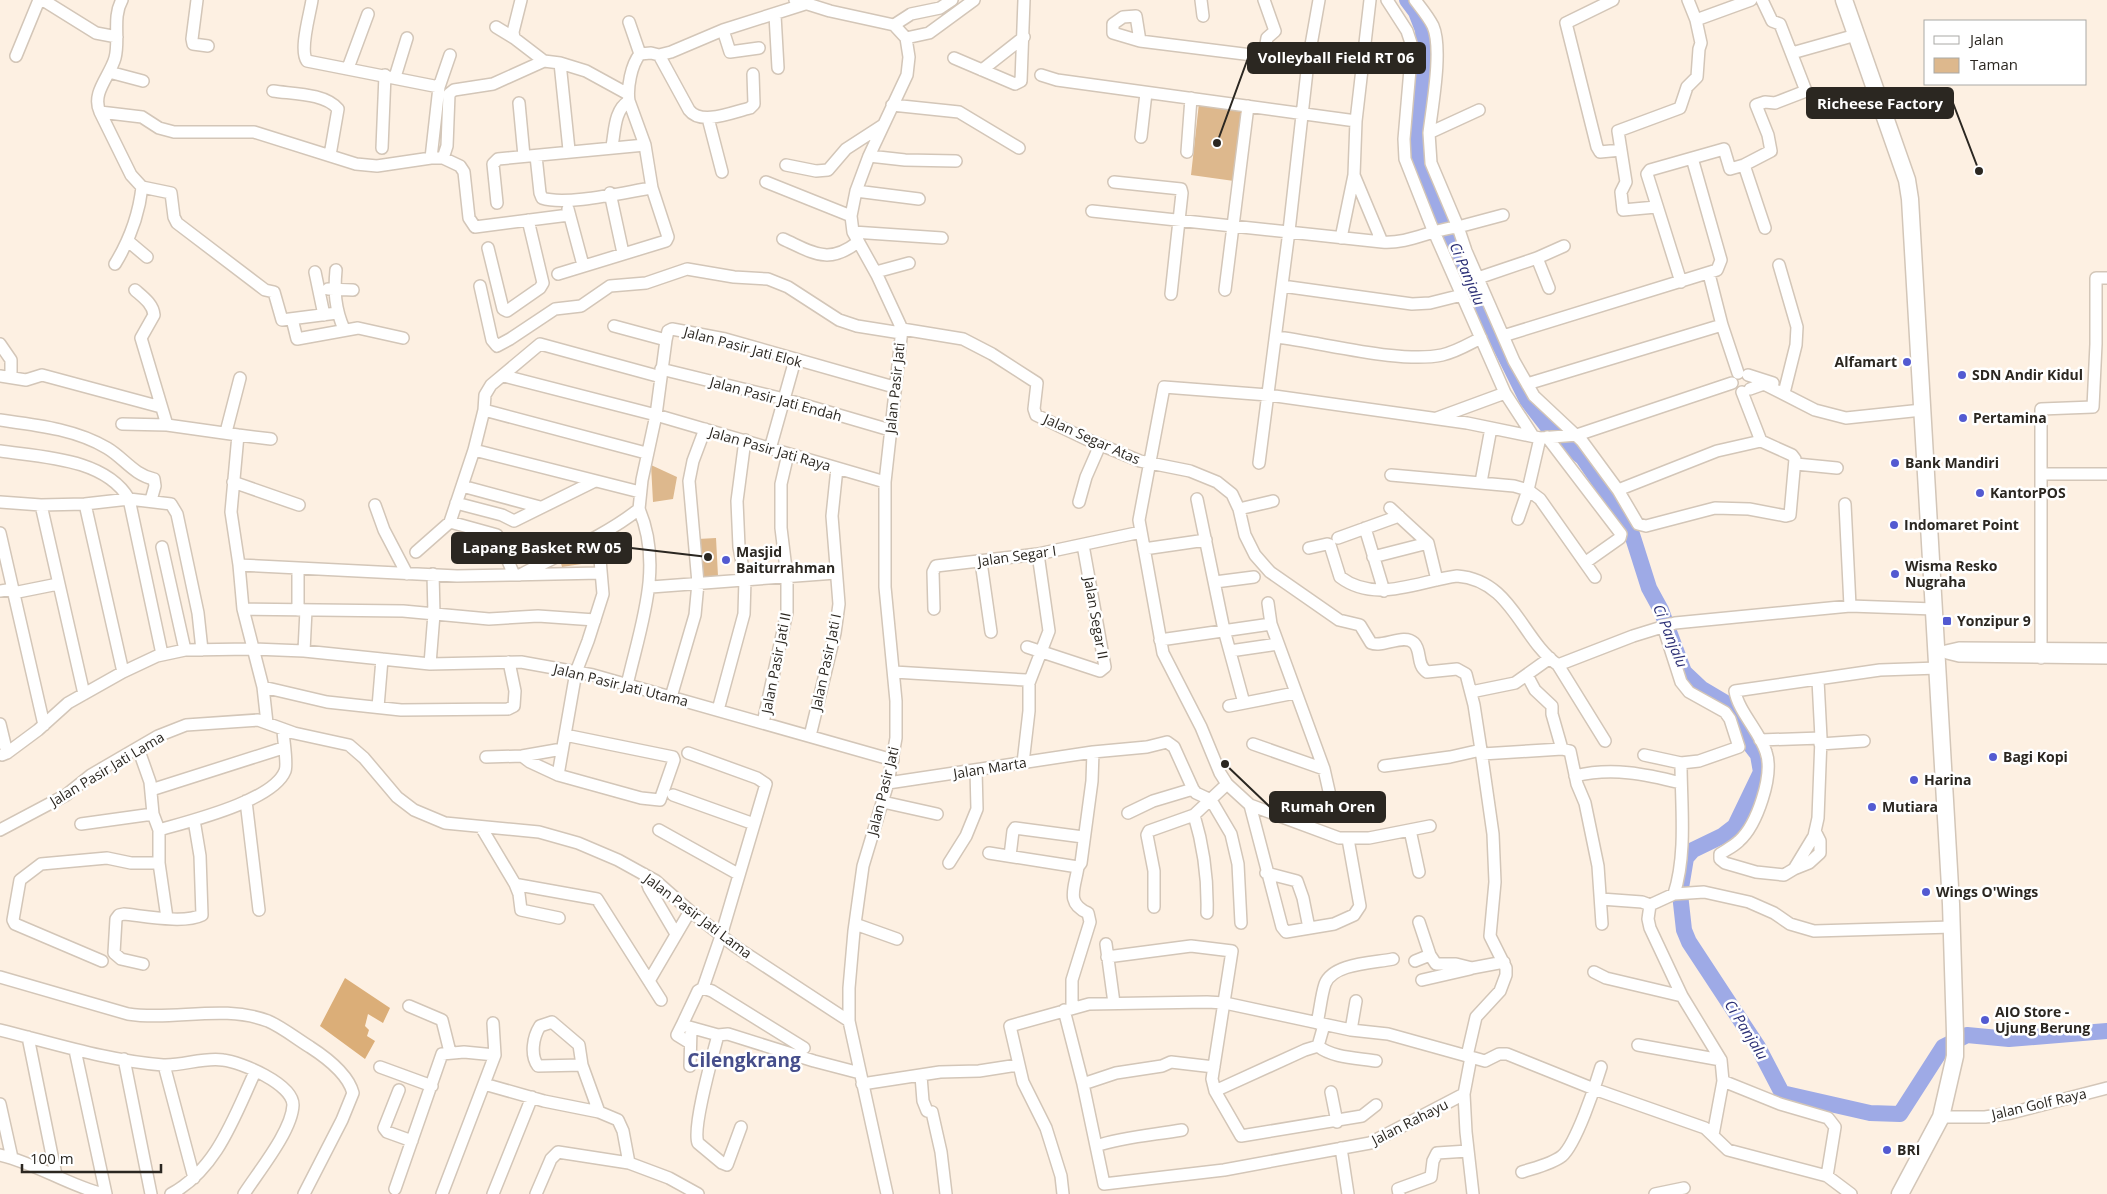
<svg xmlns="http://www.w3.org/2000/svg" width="2107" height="1194" viewBox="0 0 2107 1194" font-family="'Open Sans',sans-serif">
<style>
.green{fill:#ddb88d}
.forest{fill:#dbae78}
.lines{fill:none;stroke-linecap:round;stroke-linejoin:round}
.river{stroke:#9eaae6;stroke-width:16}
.minor-casing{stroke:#d3c6b8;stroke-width:14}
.highway-casing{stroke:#d3c6b8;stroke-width:19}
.minor{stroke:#fff;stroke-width:11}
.highway{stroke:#fff;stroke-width:16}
.poi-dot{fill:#535ad1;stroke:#fff;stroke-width:2}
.labels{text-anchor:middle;stroke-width:5;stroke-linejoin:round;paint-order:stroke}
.street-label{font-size:14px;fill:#2b2721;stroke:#fff}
.poi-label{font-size:14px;font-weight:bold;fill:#2b2721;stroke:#fff;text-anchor:start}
.water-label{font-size:15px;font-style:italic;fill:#2b2f75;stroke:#fff}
.district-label{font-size:19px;font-weight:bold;fill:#464e8b;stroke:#fff}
.leader{fill:none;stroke:#2b2721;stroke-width:2}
.callout-dot{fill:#2b2721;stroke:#fff;stroke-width:2}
.callout{fill:#2b2721;stroke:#2b2721;stroke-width:2}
.callout-label{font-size:15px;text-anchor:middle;font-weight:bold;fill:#fff}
</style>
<rect width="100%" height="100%" fill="#fdf0e2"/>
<path class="green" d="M1199 103 1243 111 1234 181 1191 175Z
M651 465 677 477 673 499 653 502Z
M716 538 718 576 700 577 698 539Z
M585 547 588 563 562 567 559 556Z"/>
<path class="forest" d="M345 978 390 1008 383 1023 368 1014 365 1026 369 1030 367 1036 375 1041 365 1059 320 1026Z"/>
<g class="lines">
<path class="river" d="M1407 0 1416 12 1423 30 1424 60 1416 153 1476 297 1527 400 1550 430 1583 458 1629 525 1649 588 1661 610 1684 672 1702 689 1729 705 1745 738 1758 755 1761 772 1735 826 1722 836 1693 850 1686 858 1680 894 1684 930 1689 942 1758 1047 1782 1093 1870 1113 1900 1114 1943 1047 1967 1035 2009 1039 2107 1031"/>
<defs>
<path id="minor" d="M43 0 96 33 117 37
M122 0C112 17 120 39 115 58 110 76 91 93 100 112L142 117 159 128 174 132H254L356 164 377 166 431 158H443L460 166 464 172 469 218 475 227 569 215
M197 0 192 39 193 44 208 46
M312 0C310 14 299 50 307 61L439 87 431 158
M521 0 513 32 514 38 544 61
M795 0 830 11 894 25 906 38 909 57 907 75 869 156 856 191 851 216 853 232 877 275 902 329 885 482V587L896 701V738L888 783 863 866 854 931 849 988V1021L887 1194
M1201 0 1203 16
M1264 0 1275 31 1267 38 1264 56
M1387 0 1407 31 1412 46 1404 139 1405 159 1431 225 1505 393 1533 436
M1415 0C1421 8 1428 16 1433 26 1443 49 1432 107 1429 133
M1613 0 1566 23 1597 147 1600 152 1621 150
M1688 0 1696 20
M775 15 778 68
M629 22 640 54
M894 25 911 14 940 8 952 0
M496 27 514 38
M723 30 730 52 759 48
M906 38 929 33 974 0
M1140 41 1136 16 1123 17 1113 24V33L1140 41 1308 62
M1792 53 1856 35
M659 55 689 110C701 126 733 112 750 108L754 104 753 74
M16 56 39 0
M954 58 1015 84 1021 81 1024 0
M560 63 569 150
M348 68 368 14
M982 70 1024 37
M109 72 143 81
M1041 75 1057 80 1356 121 1370 0
M395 77 407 38
M439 87 450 55
M273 91C292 94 325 93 338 109L330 155
M519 103 524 156
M892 105 959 112 1019 148
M100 112 131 175 142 187 171 193 174 217 177 223 265 290 274 292 282 320 337 313
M708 118 722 172
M1141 137 1146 93
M612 146C615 131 614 110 629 101 627 88 631 65 640 54L651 53 659 55 671 52 723 30 805 4
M382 148 385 75
M1187 152 1191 98
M536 156 540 193 542 198C566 206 625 192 652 188L645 145
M869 156 905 160 956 161
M443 158 447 146 449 94 454 90 493 84 544 61 560 63 586 71 628 94
M786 165 816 171 828 170 846 149 883 125
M1744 165 1765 228
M1354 175 1382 242
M766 182 851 216
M1114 182 1181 189 1182 193 1171 294
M856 191 919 199
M610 193 623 253
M497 203 493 164 498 159 645 145 629 101
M1656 207 1623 210 1621 192 1626 182 1618 131 1680 108 1687 87 1697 77 1699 49 1701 43 1696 20 1751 0
M568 209 583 265
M1092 211 1382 242C1409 244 1432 229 1458 227L1431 163 1429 133 1479 110
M1503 215 1458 227 1466 251 1514 361 1534 396 1582 441 1618 490 1638 524 1646 526 1715 508 1749 509 1786 516 1790 515 1795 459 1792 455 1761 441 1742 392
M853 232 942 238
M1341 238 1354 175 1356 121
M783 239C814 253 828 265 858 242
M128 241 147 257
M488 248 503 309 507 311 540 288 543 283 528 220
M1537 258 1549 288
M115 264C129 241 139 214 142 187
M1779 265 1797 327 1796 345 1785 389 1782 393
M336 270C334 291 335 309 344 329
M315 272 324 315
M876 272 909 263
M558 274 666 241 668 237 652 188
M1709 274 1722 325 1738 373
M1478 278 1537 258 1564 246
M1681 282 1647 174 1650 170 1724 149 1730 169 1744 165 1771 151 1768 135 1756 105 1765 102 1775 103 1806 91 1780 24 1772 21 1762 0
M480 286 492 340 497 346 510 339 555 309 581 306 610 286 646 283 687 269 734 277 768 279 788 287 839 320 857 326 901 333
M1282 286 1412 304 1430 303 1462 295
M328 289 353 290
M135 290C143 297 153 304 154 315L141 338 167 425 238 435
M1225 290 1248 106
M292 319 297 339 358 328 403 338
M614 326 666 340
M902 329 963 339 992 354 1037 383 1034 409 1036 415 1086 439 1140 461 1190 471 1217 482 1232 494 1239 509 1245 535 1255 555 1270 572 1339 620 1360 625 1371 643C1383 648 1404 633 1414 643 1422 651 1416 665 1427 672L1457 669 1466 674 1474 705 1481 750
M1503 336 1717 270 1721 260 1692 158
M1276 337C1321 342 1400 364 1442 355 1456 352 1469 344 1481 338
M0 344 11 360V376
M661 369 784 399 890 430
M1748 375 1773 383
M0 376 26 380 42 375 161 407
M504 376 656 415 885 482
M1527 384 1722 325
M1750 389 1764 384 1815 410 1846 418 1922 410
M1437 418 1505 393
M0 420C36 425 75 429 107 448 124 458 134 475 154 479L155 486 151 500
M122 424 167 425
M226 432 240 378
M1547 437 1621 534 1620 538 1586 562
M770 449 795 360
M474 450 640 492
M0 451C41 457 105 458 129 499L162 654
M646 453 484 410 485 395 491 385 540 344 661 377
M1259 463 1289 231 1308 62 1319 0
M1796 464 1837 468
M2041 474H2107
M1391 475 1514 486 1528 490 1540 499 1595 577
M233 482 299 505
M1481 482 1491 428
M462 486 540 507
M1618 490 1717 451 1761 441
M1197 499 1224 630 1244 703
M0 502 41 505 85 504 123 672
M1079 502 1086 477 1100 445
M456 503 502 515 514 521 595 481
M85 504 129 499 171 504 177 514 198 613 202 650
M1845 504 1850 606
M41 505 84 694
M375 505 384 530 407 574
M1390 508 1428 543 1437 580
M1239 509 1273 501
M1518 519 1528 490 1540 438
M450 522 474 450 484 410
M1365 528 1384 591
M0 533 44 725
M1338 538 1399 516
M162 547 185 650
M1309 548 1327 544 1330 545 1340 577C1376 604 1418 581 1457 576 1512 580 1521 639 1558 665L1633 636 1675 623 1850 606 1934 609
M1144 549 1206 540
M416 552 450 522 497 535 514 575
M1373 557 1428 543
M981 562 991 632
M239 565 457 576 600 573
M298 568V610
M520 575C560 554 604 537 639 509L642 480 656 415 666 340 668 331 672 329 725 339 894 387
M1215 582 1254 577
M651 587 836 573
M0 591 13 589
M13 593 58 584
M243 609 403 611 489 619 538 616 595 620
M934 609 933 572 936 566 1038 554 1141 532
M1663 626 1681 682 1689 692 1725 712 1730 719 1739 747 1699 761 1681 763C1681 805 1687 854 1674 894
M1160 640 1271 624
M1027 647 1100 671 1105 667 1083 545
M304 651 306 610
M1230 651 1278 644
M1937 653 1959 648 2107 649
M1947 653 1959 656 2107 658
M2041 658V409L2093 407 2096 344V278H2107
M430 664 434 614 433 574
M1558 665 1605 741
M894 672 1026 680 1029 683
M1527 675 1535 690 1552 706V714L1562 749
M1818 680 1821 738 1818 818 1814 836 1794 869 1784 875 1756 872 1725 863 1720 859V854C1726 850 1734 846 1739 841 1757 825 1774 775 1766 752 1760 732 1738 711 1735 691L1880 670 1938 668
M627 685C640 627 664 567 639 509
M263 687 327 702 401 710 508 709 514 706 515 691 509 662
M1471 692 1515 683 1550 658
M671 697 695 615 698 583 689 481 693 461 705 429
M1229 706 1295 693
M378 707 382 659
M718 710 744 614 745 579 739 547 737 501 745 440
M267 723 263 687 243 609 239 565 231 512 238 435 271 439
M763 723 787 612V577L781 528V484L788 454
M0 724 7 753 2 755
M565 735 673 757 674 760 660 800 641 798 558 775 576 672 588 641 603 594 598 536
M810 736 835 633 839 604 832 516 837 468
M1760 740 1821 738
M1253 744 1324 769 1271 624 1268 603
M1820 744 1864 741
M138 748 150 782 153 814 159 830V863L167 918
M7 753 38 730 68 703 123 672 157 656 185 650 251 649 304 651 430 664 521 662 593 675 893 760
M688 753 757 778 766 784 721 936 703 988 698 991 682 1025 718 1035C713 1054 692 1128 698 1143L722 1163 727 1165 741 1127
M1482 754 1562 749 1570 751 1577 784 1585 803 1598 866 1602 924
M1644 755 1681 763
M522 756 530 762 558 775
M486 757 522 756 562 749
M1023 763 1029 711V683L1049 631 1038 554
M1384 766 1450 757 1481 750 1493 834 1495 882 1490 936 1506 968V975L1500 991 1476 1017 1467 1056
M1324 769 1331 800
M1575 776C1612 767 1645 774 1681 783
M888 783 1093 752 1147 747 1167 742 1174 747 1193 789 1196 793 1211 800 1231 834 1238 864 1241 923
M151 790 283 748
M673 795 754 824
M246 801 259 910
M883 802 937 814
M1250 805 1282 927 1286 932 1334 924 1354 915 1360 906 1348 839
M1128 813 1153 801 1193 789
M1194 815C1204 848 1208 878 1207 913
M81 824 153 814
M1430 826 1369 838H1339L1250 805 1227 784 1220 773 1201 727 1163 653 1139 520 1164 387 1268 395 1467 423 1540 438 1577 435 1732 383
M481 827 515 884 519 894 521 910 559 918
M0 830 66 795 91 775 158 736 186 725 258 720 294 733 349 745 364 758 397 797 414 810 445 823 539 832 578 843 618 860 656 881 690 911 736 947 849 1021
M159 830C190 821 273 801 285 771 288 764 283 739 283 729
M659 830 738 874
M1410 830 1419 872
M989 853 1078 867
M1010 856 1013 831 1015 828 1083 837
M949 863 966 836 977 809 976 770
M1794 869 1809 863 1820 853V841L1815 831
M1266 873 1297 881 1303 898 1309 928
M644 874 649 888 676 934
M519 885 597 899 661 1000
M1601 899 1642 902 1650 905
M1154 907V871L1147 835 1149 831 1194 815 1227 784
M1419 922 1430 955 1436 964H1456L1472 968 1504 962
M855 924 897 939
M1106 944 1114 1003
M1107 957 1191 946 1232 951 1212 1079 1215 1091
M102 961 15 924 13 920 20 880 41 864 107 858 131 863H159
M1415 961 1430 955
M143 964 121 959 114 953 116 919 119 915 124 914C144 916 184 924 202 915L200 856 194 820
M1594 972 1606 978 1682 996
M0 977 128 1014C174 1021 223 1004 268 1021 282 1027 297 1039 310 1047 327 1058 348 1074 353 1093L342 1120 304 1194
M1422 980 1470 969
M649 981 690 911
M703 988 712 991 804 1048
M409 1006 442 1020 450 1052
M1072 1008V980L1090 922 1088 913C1065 903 1075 888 1078 867L1081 863 1092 781 1093 752
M1064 1010 1083 1084
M493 1023 495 1055
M1317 1023C1320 1011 1321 996 1325 984 1333 963 1374 963 1393 959
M682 1025 677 1035 690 1043
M1324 1025 1318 1046 1305 1050 1215 1091 1241 1136 1362 1116 1376 1105
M0 1030C53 1043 108 1061 163 1065 183 1066 203 1057 223 1060 241 1062 293 1084 293 1105 292 1131 258 1172 244 1194
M1351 1030 1356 1001
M718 1035 728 1034 814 1061 860 1073
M28 1037 56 1175
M1638 1045 1721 1060
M1318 1046C1332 1058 1359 1058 1376 1061
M75 1050 106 1194
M1471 1057 1464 1094 1466 1132 1473 1194
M124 1059 151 1194
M164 1065 194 1178
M690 1066 691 1029
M380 1067 432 1086
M1214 1067 1171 1062 1162 1066 1116 1073 1083 1084 1104 1184 1224 1170 1370 1143 1464 1094
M921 1076 923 1101 927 1111 932 1112 941 1152 946 1194
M1723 1081 1780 1104 1828 1118 1835 1127 1827 1176
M484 1084 544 1101 599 1112 582 1065 579 1045 552 1022 540 1026C533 1037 530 1055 538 1066L582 1065
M862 1084 940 1072 979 1071 1018 1065
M399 1090 384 1128 387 1132 412 1141
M1331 1092 1337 1122
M0 1104 12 1158
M599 1112 618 1120 623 1131 629 1163 669 1178 698 1194
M1941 1117H1985L2011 1113 2107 1088
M1713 1135 1723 1081 1721 1060 1682 996 1650 928 1648 919 1650 905 1674 894 1704 892 1749 902 1774 913 1790 924 1814 931 1952 927
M1096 1146C1123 1137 1153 1135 1182 1130
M1341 1148 1348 1194
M0 1155C36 1163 67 1185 103 1194
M1522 1172C1534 1168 1552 1164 1562 1156 1576 1144 1595 1087 1601 1067
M395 1189 442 1054 464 1052 495 1055 442 1194
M171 1194C217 1169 234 1117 255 1072
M493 1194 532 1097
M536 1194 551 1159 558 1152 629 1163
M1063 1194 1061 1176 1046 1128 1023 1082 1010 1026 1089 1004 1207 1002 1225 1003 1351 1030 1388 1034 1485 1061 1499 1054H1507L1594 1089 1705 1128 1728 1150 1827 1176 1851 1194
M1399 1194 1398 1189 1431 1177 1433 1161 1437 1153 1468 1151
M1655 1194 1684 1188"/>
<path id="highway" d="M1844 0 1907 180 1910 199 1951 904 1955 1033V1056L1941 1117 1900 1194"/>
</defs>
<use href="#minor" class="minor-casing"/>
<use href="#highway" class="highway-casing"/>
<use href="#minor" class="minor"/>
<use href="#highway" class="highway"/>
</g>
<g class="poi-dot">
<circle cx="1907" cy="362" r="5"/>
<circle cx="1962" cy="375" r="5"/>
<circle cx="1963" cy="418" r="5"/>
<circle cx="1895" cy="463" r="5"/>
<circle cx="1980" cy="493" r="5"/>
<circle cx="1894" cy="525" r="5"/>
<circle cx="726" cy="560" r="5"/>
<circle cx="1895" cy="574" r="5"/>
<rect x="1942" y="616" width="10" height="10" rx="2.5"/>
<circle cx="1993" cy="757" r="5"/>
<circle cx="1914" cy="780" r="5"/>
<circle cx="1872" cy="807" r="5"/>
<circle cx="1926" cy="892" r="5"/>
<circle cx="1985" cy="1020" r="5"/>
<circle cx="1887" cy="1150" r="5"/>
</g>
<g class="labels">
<g class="street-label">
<text transform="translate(743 347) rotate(15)" y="5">Jalan Pasir Jati Elok</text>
<text transform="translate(895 388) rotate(-84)" y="5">Jalan Pasir Jati</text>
<text transform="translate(776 399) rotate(15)" y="5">Jalan Pasir Jati Endah</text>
<text transform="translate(1092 439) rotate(24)" y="5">Jalan Segar Atas</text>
<text transform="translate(770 449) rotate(16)" y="5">Jalan Pasir Jati Raya</text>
<text transform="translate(1017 556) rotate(-8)" y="5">Jalan Segar I</text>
<text transform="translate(1096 618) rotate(80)" y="5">Jalan Segar II</text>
<text transform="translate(826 662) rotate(-78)" y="5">Jalan Pasir Jati I</text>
<text transform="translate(776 663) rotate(-79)" y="5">Jalan Pasir Jati II</text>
<text transform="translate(621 685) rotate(14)" y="5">Jalan Pasir Jati Utama</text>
<text transform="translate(990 768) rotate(-9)" y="5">Jalan Marta</text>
<text transform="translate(107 769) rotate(-31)" y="5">Jalan Pasir Jati Lama</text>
<text transform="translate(883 791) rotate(-76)" y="5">Jalan Pasir Jati</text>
<text transform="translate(698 916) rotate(37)" y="5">Jalan Pasir Jati Lama</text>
<text transform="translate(2039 1104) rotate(-13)" y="5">Jalan Golf Raya</text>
<text transform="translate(1410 1122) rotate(-27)" y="5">Jalan Rahayu</text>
</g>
<g class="poi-label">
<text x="1897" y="367" text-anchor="end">Alfamart</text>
<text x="1972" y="380">SDN Andir Kidul</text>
<text x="1973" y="423">Pertamina</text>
<text x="1905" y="468">Bank Mandiri</text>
<text x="1990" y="498">KantorPOS</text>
<text x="1904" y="530">Indomaret Point</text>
<text x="736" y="557">Masjid<tspan x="736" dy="16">Baiturrahman</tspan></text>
<text x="1905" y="571">Wisma Resko<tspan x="1905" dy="16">Nugraha</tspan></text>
<text x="1957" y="626">Yonzipur 9</text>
<text x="2003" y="762">Bagi Kopi</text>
<text x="1924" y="785">Harina</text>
<text x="1882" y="812">Mutiara</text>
<text x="1936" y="897">Wings O'Wings</text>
<text x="1995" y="1017">AIO Store -<tspan x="1995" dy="16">Ujung Berung</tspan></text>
<text x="1897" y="1155">BRI</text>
</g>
<g class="water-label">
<text transform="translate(1467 274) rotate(67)" y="5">Ci Panjalu</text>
<text transform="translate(1670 636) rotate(68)" y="5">Ci Panjalu</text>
<text transform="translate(1746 1030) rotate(58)" y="5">Ci Panjalu</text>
</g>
<g class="district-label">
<text x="744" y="1067">Cilengkrang</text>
</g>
</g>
<path class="leader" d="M1217 143L1248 58M1979 171L1953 103M708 557L631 548M1225 764L1270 807"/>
<g class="callout-dot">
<circle cx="1217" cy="143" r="5"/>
<circle cx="1979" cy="171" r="5"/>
<circle cx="708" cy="557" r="5"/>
<circle cx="1225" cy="764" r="5"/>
</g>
<g class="callout">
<rect x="1248" y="43" width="177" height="30" rx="5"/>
<rect x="1807" y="88" width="146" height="30" rx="5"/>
<rect x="452" y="533" width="179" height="30" rx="5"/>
<rect x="1270" y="792" width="115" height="30" rx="5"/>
</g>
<g class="callout-label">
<text x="1336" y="63">Volleyball Field RT 06</text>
<text x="1880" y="109">Richeese Factory</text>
<text x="542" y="553">Lapang Basket RW 05</text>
<text x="1328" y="812">Rumah Oren</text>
</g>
<rect x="1924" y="20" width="162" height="65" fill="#ffffff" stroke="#aaa9a6"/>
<rect x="1934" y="36" width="25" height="8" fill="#ffffff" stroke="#aaa9a6"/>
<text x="1970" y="45" font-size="15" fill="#2b2721">Jalan</text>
<rect x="1934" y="58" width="25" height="15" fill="#ddb88d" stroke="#aaa9a6"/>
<text x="1970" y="70" font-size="15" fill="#2b2721">Taman</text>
<path d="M22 1164v8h139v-8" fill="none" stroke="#2b2721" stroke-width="2.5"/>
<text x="30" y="1164" font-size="15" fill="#2b2721" stroke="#ffffff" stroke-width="4" paint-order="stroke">100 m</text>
</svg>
